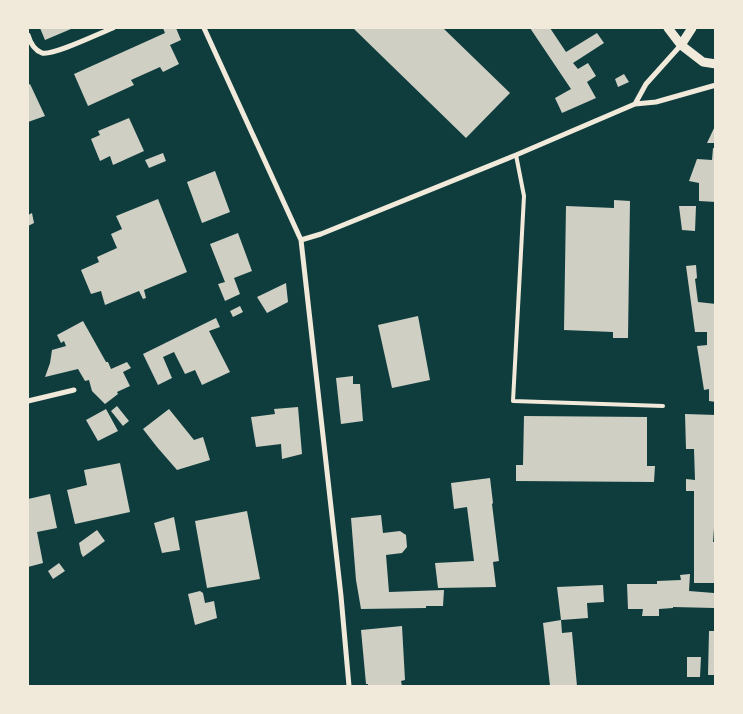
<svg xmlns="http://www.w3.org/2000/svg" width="743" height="714" viewBox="0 0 743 714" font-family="Arial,sans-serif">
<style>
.building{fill:#cfcfc3}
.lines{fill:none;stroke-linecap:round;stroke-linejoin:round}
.service{stroke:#f1e9da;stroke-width:4}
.minor{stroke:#f1e9da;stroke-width:5}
.tertiary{stroke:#f1e9da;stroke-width:9}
</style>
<rect width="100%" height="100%" fill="#0f3d3e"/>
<path class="building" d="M40 28H70L71 29 45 40Z
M163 28H176L181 40 170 45 179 64 163 72 160 67 131 80 134 85 88 106 74 74 165 33Z
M353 28H443L510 93 466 138Z
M530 28H550L566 52 597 33 604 43 573 63 578 69 588 63 596 76 587 82 596 98 562 113 555 98 571 89Z
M624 74 629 82 618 87 615 79Z
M30 84 45 116 28 122V85Z
M129 118 144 151 113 165 110 156 100 161 91 139 100 135 98 131Z
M716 124V143H707Z
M713 148H716V202L699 201V183L689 181 697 159 712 160Z
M163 153 166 161 149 168 145 160Z
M215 171 230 212 202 223 187 182Z
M158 199 187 272 144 290 146 298 143 299 139 291 105 305 101 291 91 294 81 270 99 262 97 257 117 248 111 234 122 229 116 216Z
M614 200 630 201 628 338H613V332L564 330 566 206 614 208Z
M679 206H696L695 231 682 230Z
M32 213 34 223 28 226V215Z
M238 233 252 271 234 278 240 294 225 301 218 284 225 282 210 244Z
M696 265 697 278 695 279 698 302 716 304V402L709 401V389L704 390 697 346 707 345V332H695L686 266Z
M286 283 288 302 267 313 257 297Z
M240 306 243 312 233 317 230 311Z
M418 316 430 380 392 388 378 325Z
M216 318 220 327 209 331 230 372 202 385 195 370 185 374 174 352 163 357 172 378 158 385 143 354Z
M83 321 106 362H108L111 369 127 362 131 368 123 372 130 386 117 392 118 394 105 404 92 391 89 380 85 381 78 369 45 377 50 363 52 350 66 346 64 341 61 343 57 335Z
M353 376V384H360L363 421 341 424 336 378Z
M117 406 129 421 124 425 123 426 111 411Z
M298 407 302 454 282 459 281 444 256 447 251 417 275 414 274 409Z
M106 409 118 431 98 441 86 420Z
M169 409 194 440 203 437 210 460 177 470 157 447 143 429Z
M685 414 716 415V502L713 542H716V583H694V491H686V479L695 480 694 449H686Z
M524 416 647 417V466H655L654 482 516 481V465H523Z
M120 463 130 512 75 524 67 490 87 485 84 470Z
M490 478 493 503 492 504 499 561 493 562 496 587 438 588 435 563 474 561 467 507 454 509 451 483Z
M50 494 57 528 37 532 43 563 28 567V499Z
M247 511 260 579 207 588 195 521Z
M381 515 383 533 400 531 406 535 407 547 402 553 386 555 389 592 444 590 443 606H426V608L361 609 356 580 351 518Z
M174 517 180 550 162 553 154 523Z
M97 530 105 541 83 557 81 553 79 543Z
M59 563 65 571 53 579 48 571Z
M690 574 689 591 714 593V608L673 607V608L659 609V616H642L643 609H628L627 584H657V581L681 580 680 575Z
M603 585 604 602 587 603 588 618 561 620 562 633 572 632 577 686H550L543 623 561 620 557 587Z
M200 591 203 593 205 603 214 601 217 618 195 625 188 594Z
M402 626 405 680 401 681 402 686H368V684H366L361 630Z
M709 631H716V675H708Z
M687 657H701L700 677H687Z"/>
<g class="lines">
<path class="service" d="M516 155 524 196 513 401 663 406"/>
<path class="minor" d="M204 28 301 240 341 596 349 686
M28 35C30 42 34 50 42 53 53 56 100 33 113 28
M635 104 646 84 681 45
M301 240 321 234 516 155 635 104 656 102 716 85
M28 401 74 390"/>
<path class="tertiary" d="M668 28 681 45 703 62 716 64
M681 45 692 28"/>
</g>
<rect width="743" height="714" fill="none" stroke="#f1e9da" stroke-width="58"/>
</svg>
